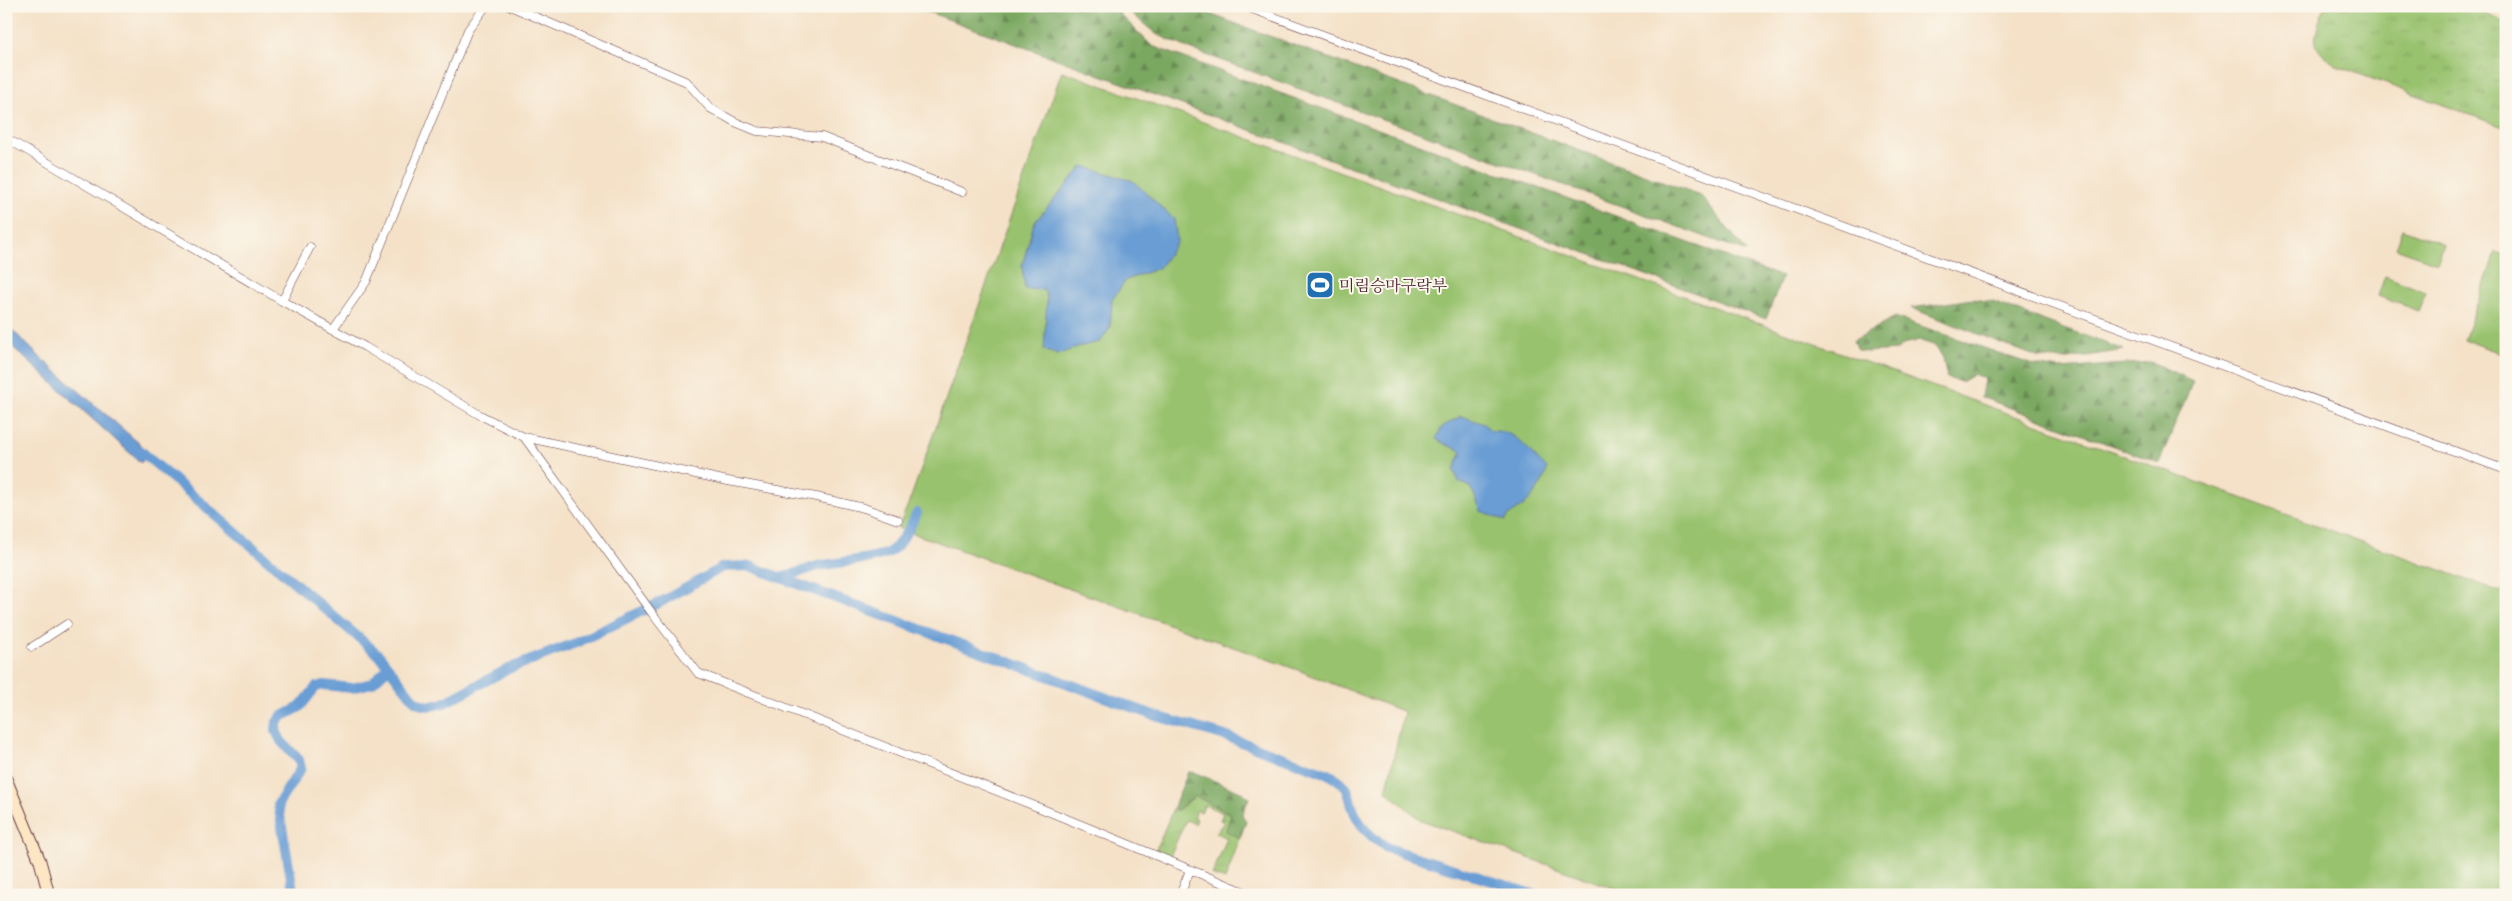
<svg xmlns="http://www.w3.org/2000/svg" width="2512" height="901" viewBox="0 0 2512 901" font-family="'IM FELL French Canon','Noto Serif KR',serif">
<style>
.grass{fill:url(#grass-tufts);stroke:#72704c}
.forest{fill:url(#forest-firs);stroke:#626446}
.garden{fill:#99c26e;stroke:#72704c}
.water{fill:#699dd4;stroke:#5a5e80}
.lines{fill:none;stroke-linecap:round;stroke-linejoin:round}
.canal{stroke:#699dd4;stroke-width:10}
.street-casing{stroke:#643c42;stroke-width:9}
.secondary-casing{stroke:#643c42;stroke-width:13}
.street{stroke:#fff;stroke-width:8}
.secondary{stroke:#fce6c4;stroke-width:11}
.labels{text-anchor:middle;stroke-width:4;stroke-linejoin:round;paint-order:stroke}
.poi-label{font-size:16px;fill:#4a1f2b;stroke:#fbf7ec;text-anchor:start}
</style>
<defs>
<pattern id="grass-tufts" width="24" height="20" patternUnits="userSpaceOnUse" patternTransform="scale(1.25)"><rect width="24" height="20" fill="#99c26e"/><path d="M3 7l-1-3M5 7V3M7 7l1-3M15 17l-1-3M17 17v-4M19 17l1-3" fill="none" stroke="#85a65f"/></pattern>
<pattern id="forest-firs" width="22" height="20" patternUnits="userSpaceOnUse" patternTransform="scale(1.25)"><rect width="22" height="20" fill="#7aa861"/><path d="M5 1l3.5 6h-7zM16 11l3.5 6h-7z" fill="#668850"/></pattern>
</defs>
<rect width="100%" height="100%" fill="#fbf7ec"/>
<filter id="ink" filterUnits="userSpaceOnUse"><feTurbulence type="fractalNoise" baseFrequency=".02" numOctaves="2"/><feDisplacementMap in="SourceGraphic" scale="10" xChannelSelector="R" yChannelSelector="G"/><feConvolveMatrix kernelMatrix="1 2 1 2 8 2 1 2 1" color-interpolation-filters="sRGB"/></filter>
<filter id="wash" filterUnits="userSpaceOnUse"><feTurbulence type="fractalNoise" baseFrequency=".0096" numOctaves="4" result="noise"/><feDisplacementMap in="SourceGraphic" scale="20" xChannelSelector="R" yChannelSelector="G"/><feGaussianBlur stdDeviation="1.12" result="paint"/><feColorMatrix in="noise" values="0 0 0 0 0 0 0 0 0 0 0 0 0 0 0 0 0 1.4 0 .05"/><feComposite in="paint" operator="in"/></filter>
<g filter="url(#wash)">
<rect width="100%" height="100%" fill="#f4e1c7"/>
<path class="grass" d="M2325 6H2466L2506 21V128L2340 67C2307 48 2313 38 2325 6Z
M1195 796 1231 814 1226 831 1240 838 1225 880 1212 875 1227 838 1216 833 1224 822 1220 820 1223 813 1205 805 1201 812 1197 810 1194 818 1197 819 1195 824 1186 820 1169 858 1155 852 1173 809 1178 810Z"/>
<path class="forest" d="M912 6H1112L1152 46 1782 277 1766 319Z
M1123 6H1188L1700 195 1747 252 1190 49 1156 34Z
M1973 299 1993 302 2124 350 2062 360 2037 357 1911 308Z
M1895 317 2033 365 2060 369 2151 362 2193 381 2159 463 1981 397 1984 379 1974 374 1961 382 1947 378 1943 358 1936 346 1921 341 1906 343 1897 350 1866 352 1857 350 1853 341Z
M1188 772 1196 773 1243 793 1249 798 1242 815 1246 821 1240 838 1226 831 1231 814 1195 796 1177 810 1173 809Z"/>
<path class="garden" d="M1062 71 2501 592 2506 582V895H1633L1421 820 1386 791 1404 712 1298 670 898 528 910 500Z
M2403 229 2444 245 2437 263 2396 248Z
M2496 252 2506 255V355L2464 340Z
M2385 276 2426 292 2418 311 2378 296Z"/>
<path class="water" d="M1083 166 1133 181 1174 219 1177 242 1159 268 1126 280 1112 300 1110 328 1100 342 1077 347 1058 355 1044 350 1047 299 1044 290 1025 289 1022 266 1034 223Z
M6 324 42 359 148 451 141 463 6 341Z
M1461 416 1484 424 1491 431C1518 429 1528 453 1547 468 1545 482 1532 499 1520 508 1514 513 1508 514 1505 521L1481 511 1471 487 1459 482 1454 470 1462 451 1445 444 1436 439 1442 427Z"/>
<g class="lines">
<path class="canal" d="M137 448 379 655 415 701 423 705 431 706 444 703 508 669 578 642 661 602 723 567 750 566 781 578 818 566 870 558 888 553 897 546 909 529 917 513
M781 578 1156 716 1222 735 1328 774C1359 790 1343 797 1359 821 1366 833 1376 840 1388 848L1536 895
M294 895 278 804 301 768 299 760 281 741 276 731 277 722 281 717 300 707 316 687 324 685 352 688 372 683 388 668"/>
</g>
</g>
<g filter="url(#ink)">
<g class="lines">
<defs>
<path id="street" d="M510 6 687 82 710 108 735 122 757 131 822 137 962 192
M1244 6 2506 470
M6 138 282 301 365 347 480 415 524 437 728 481 816 497 864 508 898 520
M282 301 310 247
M333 329 366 282 468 30 486 6
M524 437 652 613 698 673 1040 808 1252 895
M32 647 67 624
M1180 895 1190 870"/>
<path id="secondary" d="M6 779 40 861 49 895"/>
</defs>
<use href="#street" class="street-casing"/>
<use href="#secondary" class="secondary-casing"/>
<use href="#street" class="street"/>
<use href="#secondary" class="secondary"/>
</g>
</g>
<defs>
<symbol id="stadium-square" viewBox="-11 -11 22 22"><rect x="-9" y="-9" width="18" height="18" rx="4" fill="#1f6fb2" stroke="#fbf7ec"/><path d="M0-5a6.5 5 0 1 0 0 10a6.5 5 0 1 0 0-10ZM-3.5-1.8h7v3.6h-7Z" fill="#fff"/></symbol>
</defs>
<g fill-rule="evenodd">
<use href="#stadium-square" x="1304" y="269" width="32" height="32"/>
</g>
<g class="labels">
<g class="poi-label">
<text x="1339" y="291">미림승마구락부</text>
</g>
</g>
<rect width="2512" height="901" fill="none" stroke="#fbf7ec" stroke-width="25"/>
</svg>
